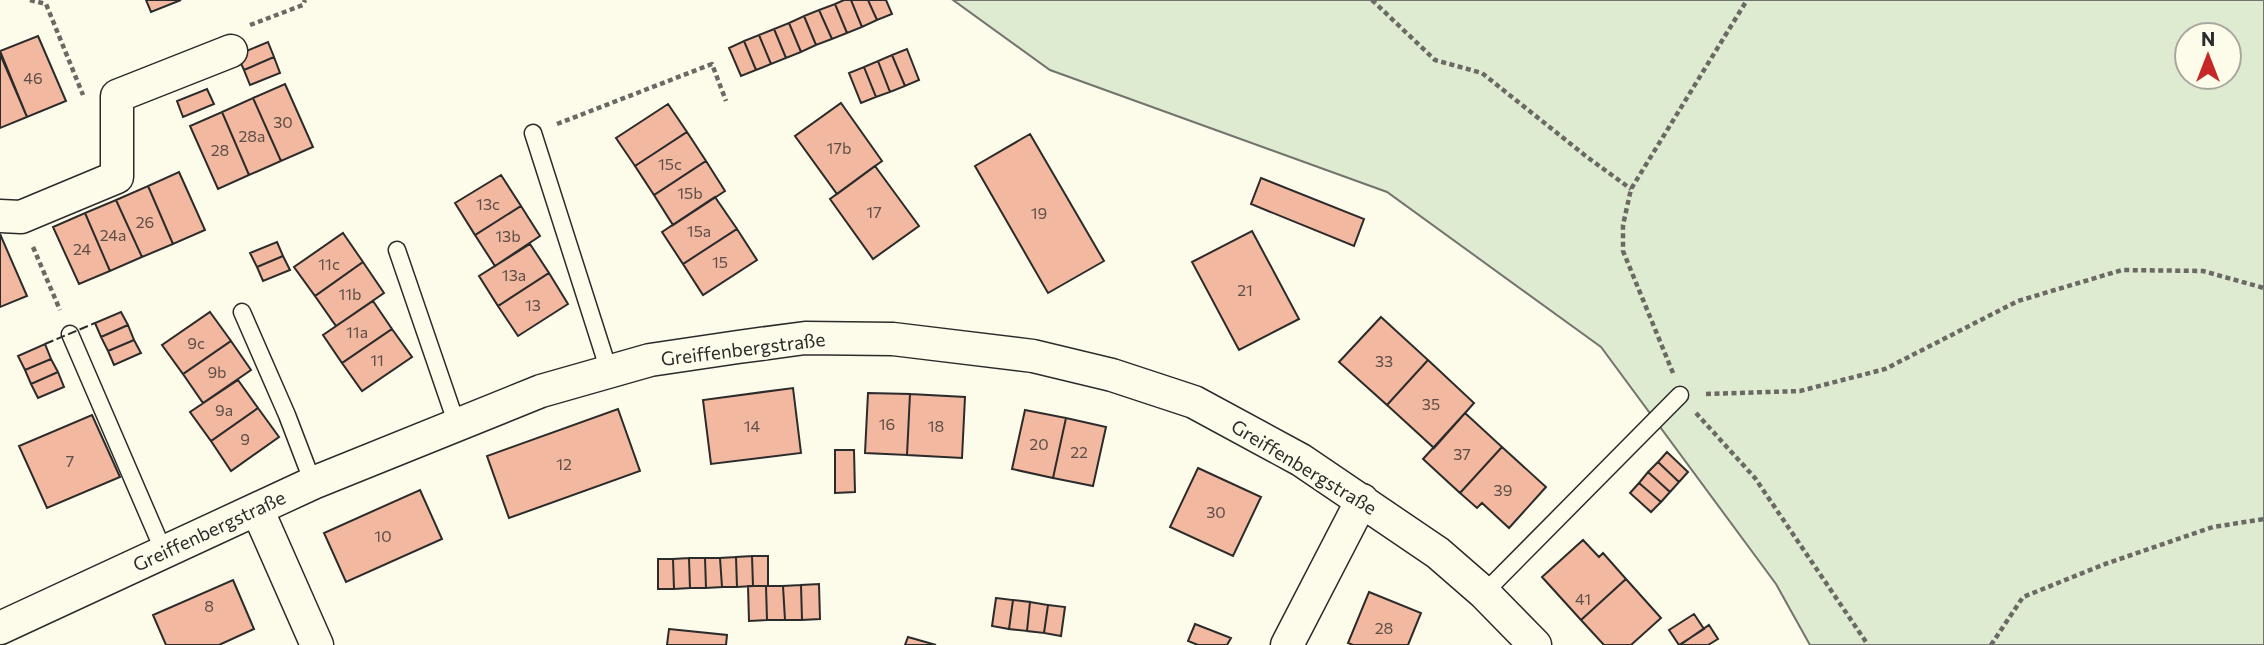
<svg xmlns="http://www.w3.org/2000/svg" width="2264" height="645" viewBox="0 0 2264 645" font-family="Commissioner,sans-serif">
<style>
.green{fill:#deebd1;stroke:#74746e;stroke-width:2;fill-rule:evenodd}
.building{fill:#f2b8a0;stroke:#2b2b2b;stroke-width:2}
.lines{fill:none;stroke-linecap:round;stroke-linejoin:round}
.lane-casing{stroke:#2b2b2b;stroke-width:19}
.street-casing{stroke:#2b2b2b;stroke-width:35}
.path{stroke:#6a6964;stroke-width:4.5;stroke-dasharray:5 3.5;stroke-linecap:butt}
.lane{stroke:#fdfbea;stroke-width:16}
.street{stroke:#fdfbea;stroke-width:32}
.fence{stroke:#2b2b2b;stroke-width:2;stroke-dasharray:9 3.5;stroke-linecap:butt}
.labels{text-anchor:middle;stroke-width:5;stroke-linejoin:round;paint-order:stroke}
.number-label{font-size:16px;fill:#5d4e48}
.street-label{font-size:19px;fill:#2b2b2b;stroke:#fdfbea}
</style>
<rect width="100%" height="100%" fill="#fdfbea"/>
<path class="green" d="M953 0H2264V645H1810L1776 584 1601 347 1387 192 1050 70ZM2187 35H2229V77H2187Z"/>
<path class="building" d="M146 0H181L151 12Z
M844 0H851L862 27 847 33 835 4Z
M851 0H868L877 20 862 27Z
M868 0H886L892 14 877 20Z
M835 4 847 33 832 39 819 10Z
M819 10 832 39 816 45 804 16Z
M804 16 816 45 801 52 789 23Z
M789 23 801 52 786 58 774 29Z
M774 29 786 58 771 64 759 35Z
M759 35 771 64 756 70 744 41Z
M38 36 66 101 27 117 0 51Z
M744 41 756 70 741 76 729 48Z
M268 42 274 57 244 70 237 55Z
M907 49 919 80 905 86 892 55Z
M0 54 27 117 0 128Z
M892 55 905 86 890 92 878 61Z
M274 57 280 73 250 85 244 70Z
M878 61 890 92 876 97 864 67Z
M864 67 876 97 861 103 849 73Z
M285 84 313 147 281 161 253 98Z
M207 89 214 104 183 117 177 101Z
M253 98 281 161 249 175 222 112Z
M841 103 882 161 837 194 795 136Z
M668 104 687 132 635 166 616 138Z
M222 112 249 175 218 189 190 126Z
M687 132 706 161 654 195 635 166Z
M1030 134 1104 261 1048 293 975 166Z
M706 161 725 191 673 225 654 195Z
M875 166 919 226 873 259 830 199Z
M179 172 205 230 173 244 148 186Z
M501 175 521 206 475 235 455 203Z
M1261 178 1364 219 1354 246 1251 204Z
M148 186 173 244 142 257 116 200Z
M715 197 737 229 683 264 662 232Z
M116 200 142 257 110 271 85 213Z
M521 206 540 236 495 266 475 235Z
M85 213 110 271 79 284 53 227Z
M737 229 757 260 703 295 683 264Z
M1252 231 1299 319 1239 350 1192 262Z
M343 233 363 262 315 296 294 267Z
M0 234 27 296 0 307Z
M277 242 283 256 257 267 250 253Z
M530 244 549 273 498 306 479 276Z
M283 256 290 270 263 281 257 267Z
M363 262 384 293 336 326 315 296Z
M549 273 568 304 518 336 498 306Z
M373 301 392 329 342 363 323 335Z
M121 312 128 325 101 337 95 323Z
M210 312 231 341 183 374 162 345Z
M1381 317 1428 360 1387 405 1339 362Z
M128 325 134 340 108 351 101 337Z
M392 329 412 357 362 391 342 363Z
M134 340 141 353 114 365 108 351Z
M231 341 251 370 203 403 183 374Z
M45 344 51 359 25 370 18 356Z
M51 359 58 372 31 384 25 370Z
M1428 360 1474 403 1434 448 1387 405Z
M58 372 64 387 38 398 31 384Z
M238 380 258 408 211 441 190 412Z
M793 388 801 453 711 464 703 400Z
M868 393 910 394 907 455 865 453Z
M910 394 965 397 962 458 907 455Z
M258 408 279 437 231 471 211 441Z
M618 409 640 471 509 518 487 456Z
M1025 410 1066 418 1053 478 1012 469Z
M1465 413 1502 447 1460 493 1423 459Z
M92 415 120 477 47 508 19 446Z
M1066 418 1106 427 1093 486 1053 478Z
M1502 447 1546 487 1509 528 1482 503 1477 508 1460 493Z
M835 450H854L855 492 835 493Z
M1667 452 1688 472 1679 482 1658 462Z
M1658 462 1679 482 1670 492 1648 472Z
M1198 468 1261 497 1233 556 1170 527Z
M1648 472 1670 492 1661 502 1639 483Z
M1639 483 1661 502 1651 512 1630 493Z
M420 490 442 539 346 582 324 533Z
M1583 540 1599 557 1603 553 1626 579 1581 620 1542 577Z
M752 556H768V586H753Z
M752 556 753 586 737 587 736 557Z
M736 557 737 587H722L720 558Z
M689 558 690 588 674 589 673 559Z
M689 558H705L706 588H690Z
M705 558H720L722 587 706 588Z
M658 559H673L674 589H658Z
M1626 579 1661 618 1631 645H1604L1581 620Z
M233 580 254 629 219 645H166L153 615Z
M819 584 820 619 802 620 801 585Z
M801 585 802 620H785L783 586Z
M748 586H766L767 620 749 621Z
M766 586H783L785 620H767Z
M1369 592 1421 613 1408 645H1353L1348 643Z
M996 598 1013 600 1009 629 992 626Z
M1013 600 1030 602 1027 631 1009 629Z
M1030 602 1048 605 1044 633 1027 631Z
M1048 605 1065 607 1061 636 1044 633Z
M1694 614 1704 629 1679 645 1669 630Z
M1195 624 1231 638 1227 645H1198L1188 641Z
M1709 625 1718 639 1708 645H1680Z
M669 629 727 635 726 645H667Z
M908 637 936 645H905Z"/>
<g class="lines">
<defs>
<path id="lane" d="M533 133 609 371
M397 250 457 425
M242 312 287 415 313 483
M70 334 164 552
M1484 593 1680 395"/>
<path id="street" d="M0 216 21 217 117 177V96L231 51
M257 509 317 645
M0 628 313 483 541 391 650 360 738 347 805 338 893 339 1033 356 1112 375 1194 402 1301 460 1438 553 1484 593 1535 645
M1287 645 1362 500"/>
</defs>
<use href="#lane" class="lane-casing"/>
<use href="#street" class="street-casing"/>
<path class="path" d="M30 0 46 4 83 95
M1372 0 1435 60 1482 73 1587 157 1631 189
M250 25 303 5 305 0
M557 124 712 64 726 101
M33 247 60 310
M1673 373 1623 251V225L1631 189 1747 0
M1706 394 1800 391 1885 369 2018 301 2122 270 2203 271 2264 288
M1696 413 1755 478 1868 645
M1991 645 2023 597 2105 564 2213 527 2264 519"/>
<use href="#lane" class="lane"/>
<use href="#street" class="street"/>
<path class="fence" d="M45 344 95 323"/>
</g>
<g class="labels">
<g class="number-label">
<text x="33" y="84">46</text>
<text x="283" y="128">30</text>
<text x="252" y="142">28a</text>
<text x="839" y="154">17b</text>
<text x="220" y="156">28</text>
<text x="670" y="170">15c</text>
<text x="690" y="199">15b</text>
<text x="488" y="210">13c</text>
<text x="874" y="218">17</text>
<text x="1039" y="219">19</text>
<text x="145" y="228">26</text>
<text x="699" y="237">15a</text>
<text x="113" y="241">24a</text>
<text x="508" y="242">13b</text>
<text x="82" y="255">24</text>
<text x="720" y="268">15</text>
<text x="329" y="270">11c</text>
<text x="514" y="281">13a</text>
<text x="1245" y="296">21</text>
<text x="350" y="300">11b</text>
<text x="533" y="311">13</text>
<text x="357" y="338">11a</text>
<text x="196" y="349">9c</text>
<text x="377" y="366">11</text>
<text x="1384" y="367">33</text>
<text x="217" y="378">9b</text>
<text x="1431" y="410">35</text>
<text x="224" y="416">9a</text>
<text x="887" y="430">16</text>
<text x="752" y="432">14</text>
<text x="936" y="432">18</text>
<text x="245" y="445">9</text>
<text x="1039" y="450">20</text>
<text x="1079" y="458">22</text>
<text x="1462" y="460">37</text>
<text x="70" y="467">7</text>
<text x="564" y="470">12</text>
<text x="1503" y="496">39</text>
<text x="1216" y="518">30</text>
<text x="383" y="542">10</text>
<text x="1583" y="605">41</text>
<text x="209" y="612">8</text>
<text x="1384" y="634">28</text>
</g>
<g class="street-label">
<text transform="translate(743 349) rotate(-7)" y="7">Greiffenbergstraße</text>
<text transform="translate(1304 467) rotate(31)" y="7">Greiffenbergstraße</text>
<text transform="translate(209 531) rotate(-25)" y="7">Greiffenbergstraße</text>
</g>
</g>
<g transform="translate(2208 56)"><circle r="33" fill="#fdfbea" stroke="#a9a89e" stroke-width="2"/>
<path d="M0-5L12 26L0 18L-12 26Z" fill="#c62828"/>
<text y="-10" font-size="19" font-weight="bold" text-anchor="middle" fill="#2b2b2b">N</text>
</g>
</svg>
